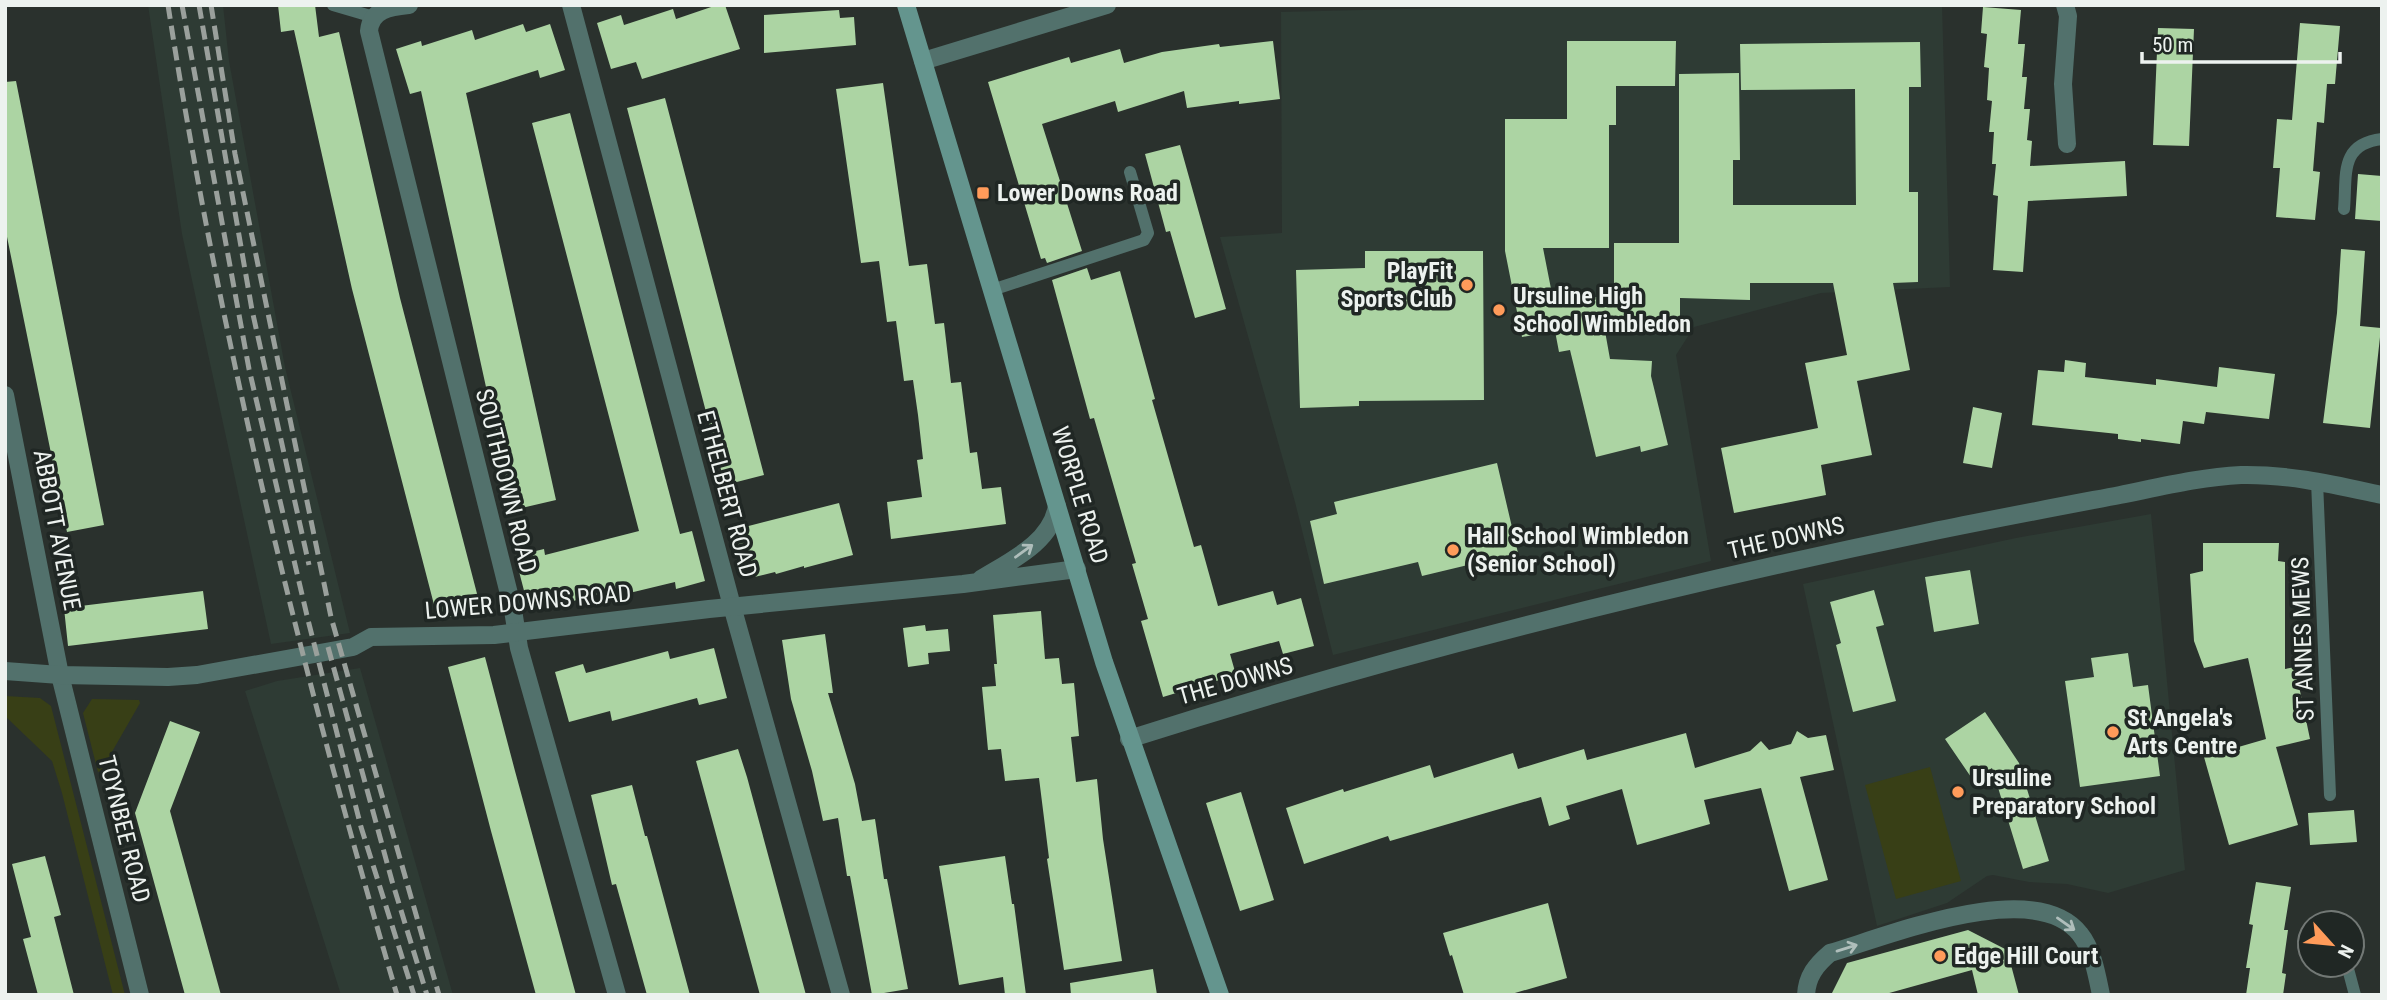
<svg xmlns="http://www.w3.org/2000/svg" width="2387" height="1000" viewBox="0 0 2387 1000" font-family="'Roboto Condensed',sans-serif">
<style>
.built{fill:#2e3b34}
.green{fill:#383f16}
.building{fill:#acd4a3}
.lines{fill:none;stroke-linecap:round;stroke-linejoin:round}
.service{stroke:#52716c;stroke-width:12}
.minor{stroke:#52716c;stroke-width:18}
.tertiary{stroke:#52716c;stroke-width:18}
.secondary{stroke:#64958e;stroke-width:18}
.rail{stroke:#9aa09c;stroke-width:5;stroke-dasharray:14 7;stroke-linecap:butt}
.oneway{stroke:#afbebb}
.poi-dot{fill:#ff9b5a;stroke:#202724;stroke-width:2.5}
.labels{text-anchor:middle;stroke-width:7;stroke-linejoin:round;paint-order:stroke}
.poi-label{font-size:24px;font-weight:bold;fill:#edf2ef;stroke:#202724;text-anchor:start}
.street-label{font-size:24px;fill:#edf2ef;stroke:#202724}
</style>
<rect width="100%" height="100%" fill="#2a312d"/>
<path class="built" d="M148 5H223L229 61 285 367 350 633 271 644 182 234Z
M1564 5H1942L1950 287 1821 293 1694 327 1676 355 1711 561 1333 655 1295 502 1220 237 1282 233 1281 12Z
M2151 514 2185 870 2108 893 2067 884 2029 882 1993 875 1987 876 1947 903 1877 926 1803 584 2016 538Z
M360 668 453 995H341L245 691 277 681Z"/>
<path class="green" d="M5 696 40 698 51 706 125 995H113L62 793 52 761 5 716Z
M92 699 139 700 140 703 101 771 98 772 83 713Z
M1930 767 1961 881 1896 899 1865 785Z"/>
<path class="building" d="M278 5H315L319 37 339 32 400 298 481 609 438 620 352 289 294 30 281 32Z
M717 5H725L740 49 642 79 636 62 611 69 597 23 621 15 624 25 673 9 676 19Z
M1983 7 2021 10 2018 44H2025L2022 77H2027L2024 109H2030L2027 140 2032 141 2030 166 2125 161 2127 196 2028 201 2023 272 1993 270 1998 196 1993 195 1996 164H1992L1994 132H1989L1992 101 1987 100 1989 68 1984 67 1987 34 1981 33Z
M839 10 840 18 854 17 856 45 764 53V15Z
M2300 23 2340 26 2335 84H2327L2324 123 2317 122 2313 171 2320 172 2315 220 2276 217 2280 168H2273L2277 119 2292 120Z
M523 24 526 32 550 24 565 70 540 78 538 70 466 93 556 500 513 510 421 91 410 94 396 49 421 41 422 46 472 30 475 40Z
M2158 28 2194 29 2189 146 2153 145Z
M1273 41 1280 99 1239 104V101L1187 108 1184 91 1118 112 1115 101 1042 124 1082 251 1047 263 1045 258 1041 259 988 82 1069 57 1071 63 1120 49 1124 63 1162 52 1219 44 1220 47Z
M1567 41H1676L1675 86H1616V125H1609V248H1543L1554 304 1614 294V243H1679V74L1739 73 1740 160H1733V205H1856L1855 89 1741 90 1740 44 1920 42 1921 87H1909V192H1918V282L1893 283 1910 370 1857 381 1872 455 1821 465 1826 495 1734 513 1721 448 1818 428 1805 363 1847 355 1833 283H1750V300L1680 298V320H1603L1610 359 1652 361 1651 376 1668 445 1641 452 1640 446 1596 457 1570 350 1559 352 1555 331 1522 337 1505 251V119H1567Z
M16 81 104 525 67 532 5 227V82Z
M883 83 909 266 927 264 935 324 944 323 951 383 961 382 970 453 977 452 982 489 1001 487 1006 524 891 539 887 502 922 497 917 460 923 459 918 415 913 380 904 381 896 321 887 322 879 261 861 263 836 89Z
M665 98 764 475 725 485 627 108Z
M570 113 680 534 692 531 705 581 676 589 675 582 617 596 615 590 558 605 556 599 528 606 515 556 544 549 545 555 639 531 532 123Z
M1180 145 1226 309 1195 318 1170 231 1166 232 1145 154Z
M2358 174 2382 176V221L2355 219Z
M2341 249 2365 251 2360 326 2381 328 2370 428 2323 423 2337 313Z
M1365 251H1483L1484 400 1359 401V406L1300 408 1296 270 1365 268Z
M1087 268 1091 280 1120 271 1155 399 1152 400 1194 547 1201 545 1218 606 1273 591 1277 605 1301 598 1314 646 1283 654 1279 641 1230 654 1236 675 1163 697 1141 621 1148 619 1132 564 1136 563 1094 418 1090 419 1052 280Z
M2065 360 2086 363 2085 377 2156 385V379L2217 387 2219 367 2275 374 2269 419 2206 412 2204 424 2183 421 2180 444 2141 439V442L2118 439V434L2032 425 2038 370 2064 372Z
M1973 407 2002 413 1992 468 1963 463Z
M1497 463 1518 553 1422 576 1418 562 1324 584 1310 521 1337 514 1334 502Z
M839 503 853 555 804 568V566L776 574 775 572 746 579 733 530Z
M2203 543H2279L2278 561 2285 562V669L2295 667 2310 739 2276 747 2298 825 2229 845 2204 757 2266 739 2248 658 2204 668 2194 641 2190 574 2203 571Z
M1970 570 1979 624 1934 632 1925 577Z
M1874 590 1884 625 1876 627 1896 701 1853 712 1836 645 1841 643 1830 602Z
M203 591 208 629 68 646 64 608Z
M1041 611 1045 659 1059 658 1062 684 1074 683 1079 736 1071 737 1076 782 1097 779 1103 839 1122 961 1064 970 1047 859 1049 858 1039 778 1005 781 1001 749 988 750 982 687 996 686 994 664H997L993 615Z
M925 625 926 631 948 629 950 651 928 653 929 664 908 667 903 628Z
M825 634 833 693H828L855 784 862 821 875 819 884 879H887L908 989 872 995 850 876H847L838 818 823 821 812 771 791 699 782 640Z
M714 648 727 698 699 705 697 698 612 721 610 711 569 722 555 672 583 664 586 673 668 651 670 659Z
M2128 653 2133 687 2148 685 2160 776 2080 787 2065 681 2094 677 2091 658Z
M485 657 515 771 576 995H536L491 831 448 667Z
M1985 712 2019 763 2049 861 2023 869 1992 768 1973 780 1945 739Z
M170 721 200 732 170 811 221 995H185L135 813Z
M1797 731 1808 738 1826 735 1834 770 1800 777 1828 880 1789 891 1761 788 1704 800 1710 824 1637 845 1622 789 1566 806 1570 819 1549 826 1541 797 1390 841 1388 836 1304 864 1286 808 1343 789 1344 792 1430 765 1434 778 1513 753 1518 769 1584 749 1587 760 1686 733 1695 768 1750 751 1761 741 1769 750 1791 744Z
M738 749 747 777 806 995H760L696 761Z
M632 785 645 836H647L690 995H647L616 884 612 885 591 795Z
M1241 792 1274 900 1240 911 1206 803Z
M2354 810 2357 842 2310 845 2308 813Z
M45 856 61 915 54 917 74 995H38L23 939 31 937 12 864Z
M1005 856 1012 904H1014L1026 995H1005L1003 977 959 985 939 866Z
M2256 882 2291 887 2284 930H2288L2282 973 2286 974 2283 995H2246L2250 968H2246L2253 925 2249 924Z
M1548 903 1567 978 1508 995H1464L1452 955 1450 956 1443 933Z
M1968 930 2007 950 2019 995H1978L1972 970 1882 995H1831L1847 963Z
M1153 969 1157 995H1071L1070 983Z"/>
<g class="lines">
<path class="service" d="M333 5 374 17
M2344 209C2347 175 2339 144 2382 139
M992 290 1144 240 1148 233 1130 172
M2317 481 2330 795
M2347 965 2355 995"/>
<path class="minor" d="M409 5C391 7 371 9 369 31L513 610 519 648 617 995
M571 5 732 606 841 995
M2065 5 2068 16 2063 84 2067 144
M923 61 1107 5
M5 395 60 675 140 995
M1129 739C1391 655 1660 588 1930 532 1993 519 2057 507 2120 495 2160 487 2201 477 2241 475 2290 474 2335 485 2382 495
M1806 995C1807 976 1816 965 1830 953 1888 936 2035 876 2080 934 2093 950 2097 976 2101 995"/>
<path class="tertiary" d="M981 579C1010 561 1051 543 1057 506
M5 671 60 675 168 677 197 675 353 647 371 637 494 635 709 609 963 584 1077 569"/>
<path class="secondary" d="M906 5 1104 662 1220 995"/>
<path class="rail" d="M168 5C220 340 301 670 397 995
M182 5 249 369 308 620 361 827 414 995
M199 5 252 310 309 565
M211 5 235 154 331 617 439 995
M328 647 392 881 427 995"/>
</g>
<defs><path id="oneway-shaft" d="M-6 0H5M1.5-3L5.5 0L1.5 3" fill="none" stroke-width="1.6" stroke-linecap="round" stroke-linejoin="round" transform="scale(1.75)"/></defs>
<g class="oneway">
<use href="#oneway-shaft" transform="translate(1024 551) rotate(-36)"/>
<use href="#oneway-shaft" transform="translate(2066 924) rotate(35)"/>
<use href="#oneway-shaft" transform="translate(1847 948) rotate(-17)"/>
</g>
<g class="poi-dot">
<rect x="976" y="186" width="14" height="14" rx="3.5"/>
<circle cx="1467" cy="285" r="7"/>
<circle cx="1499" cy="310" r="7"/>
<circle cx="1453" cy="550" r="7"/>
<circle cx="2113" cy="732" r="7"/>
<circle cx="1958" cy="792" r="7"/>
<circle cx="1940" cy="956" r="7"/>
</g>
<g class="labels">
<g class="poi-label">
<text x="997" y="201">Lower Downs Road</text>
<text x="1453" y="279" text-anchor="end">PlayFit<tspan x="1453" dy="28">Sports Club</tspan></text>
<text x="1513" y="304">Ursuline High<tspan x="1513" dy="28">School Wimbledon</tspan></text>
<text x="1467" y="544">Hall School Wimbledon<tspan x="1467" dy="28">(Senior School)</tspan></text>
<text x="2127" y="726">St Angela's<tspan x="2127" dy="28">Arts Centre</tspan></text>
<text x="1972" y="786">Ursuline<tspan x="1972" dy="28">Preparatory School</tspan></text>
<text x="1954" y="964">Edge Hill Court</text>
</g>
<g class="street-label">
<text transform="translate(506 481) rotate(76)" y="8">SOUTHDOWN ROAD</text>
<text transform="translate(727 494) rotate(75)" y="8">ETHELBERT ROAD</text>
<text transform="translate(1080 495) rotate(73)" y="8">WORPLE ROAD</text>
<text transform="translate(57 530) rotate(79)" y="8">ABBOTT AVENUE</text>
<text transform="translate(1786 538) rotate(-13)" y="8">THE DOWNS</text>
<text transform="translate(528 602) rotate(-5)" y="8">LOWER DOWNS ROAD</text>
<text transform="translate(2303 639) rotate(-92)" y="8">ST ANNES MEWS</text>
<text transform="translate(1235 681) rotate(-16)" y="8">THE DOWNS</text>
<text transform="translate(124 829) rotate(76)" y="8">TOYNBEE ROAD</text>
</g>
</g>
<rect width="2387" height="1000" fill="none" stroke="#edf2ef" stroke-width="14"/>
<g transform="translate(2331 944) rotate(117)"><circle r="33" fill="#202724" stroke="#727875" stroke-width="2"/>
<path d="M0-5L12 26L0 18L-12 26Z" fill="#ff9b5a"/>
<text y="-10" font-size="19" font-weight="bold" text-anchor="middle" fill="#edf2ef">N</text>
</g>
<path d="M2142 52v10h198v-10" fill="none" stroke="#edf2ef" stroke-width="3.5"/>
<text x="2152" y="52" font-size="21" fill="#edf2ef" stroke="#202724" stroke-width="5" paint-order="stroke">50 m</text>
</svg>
